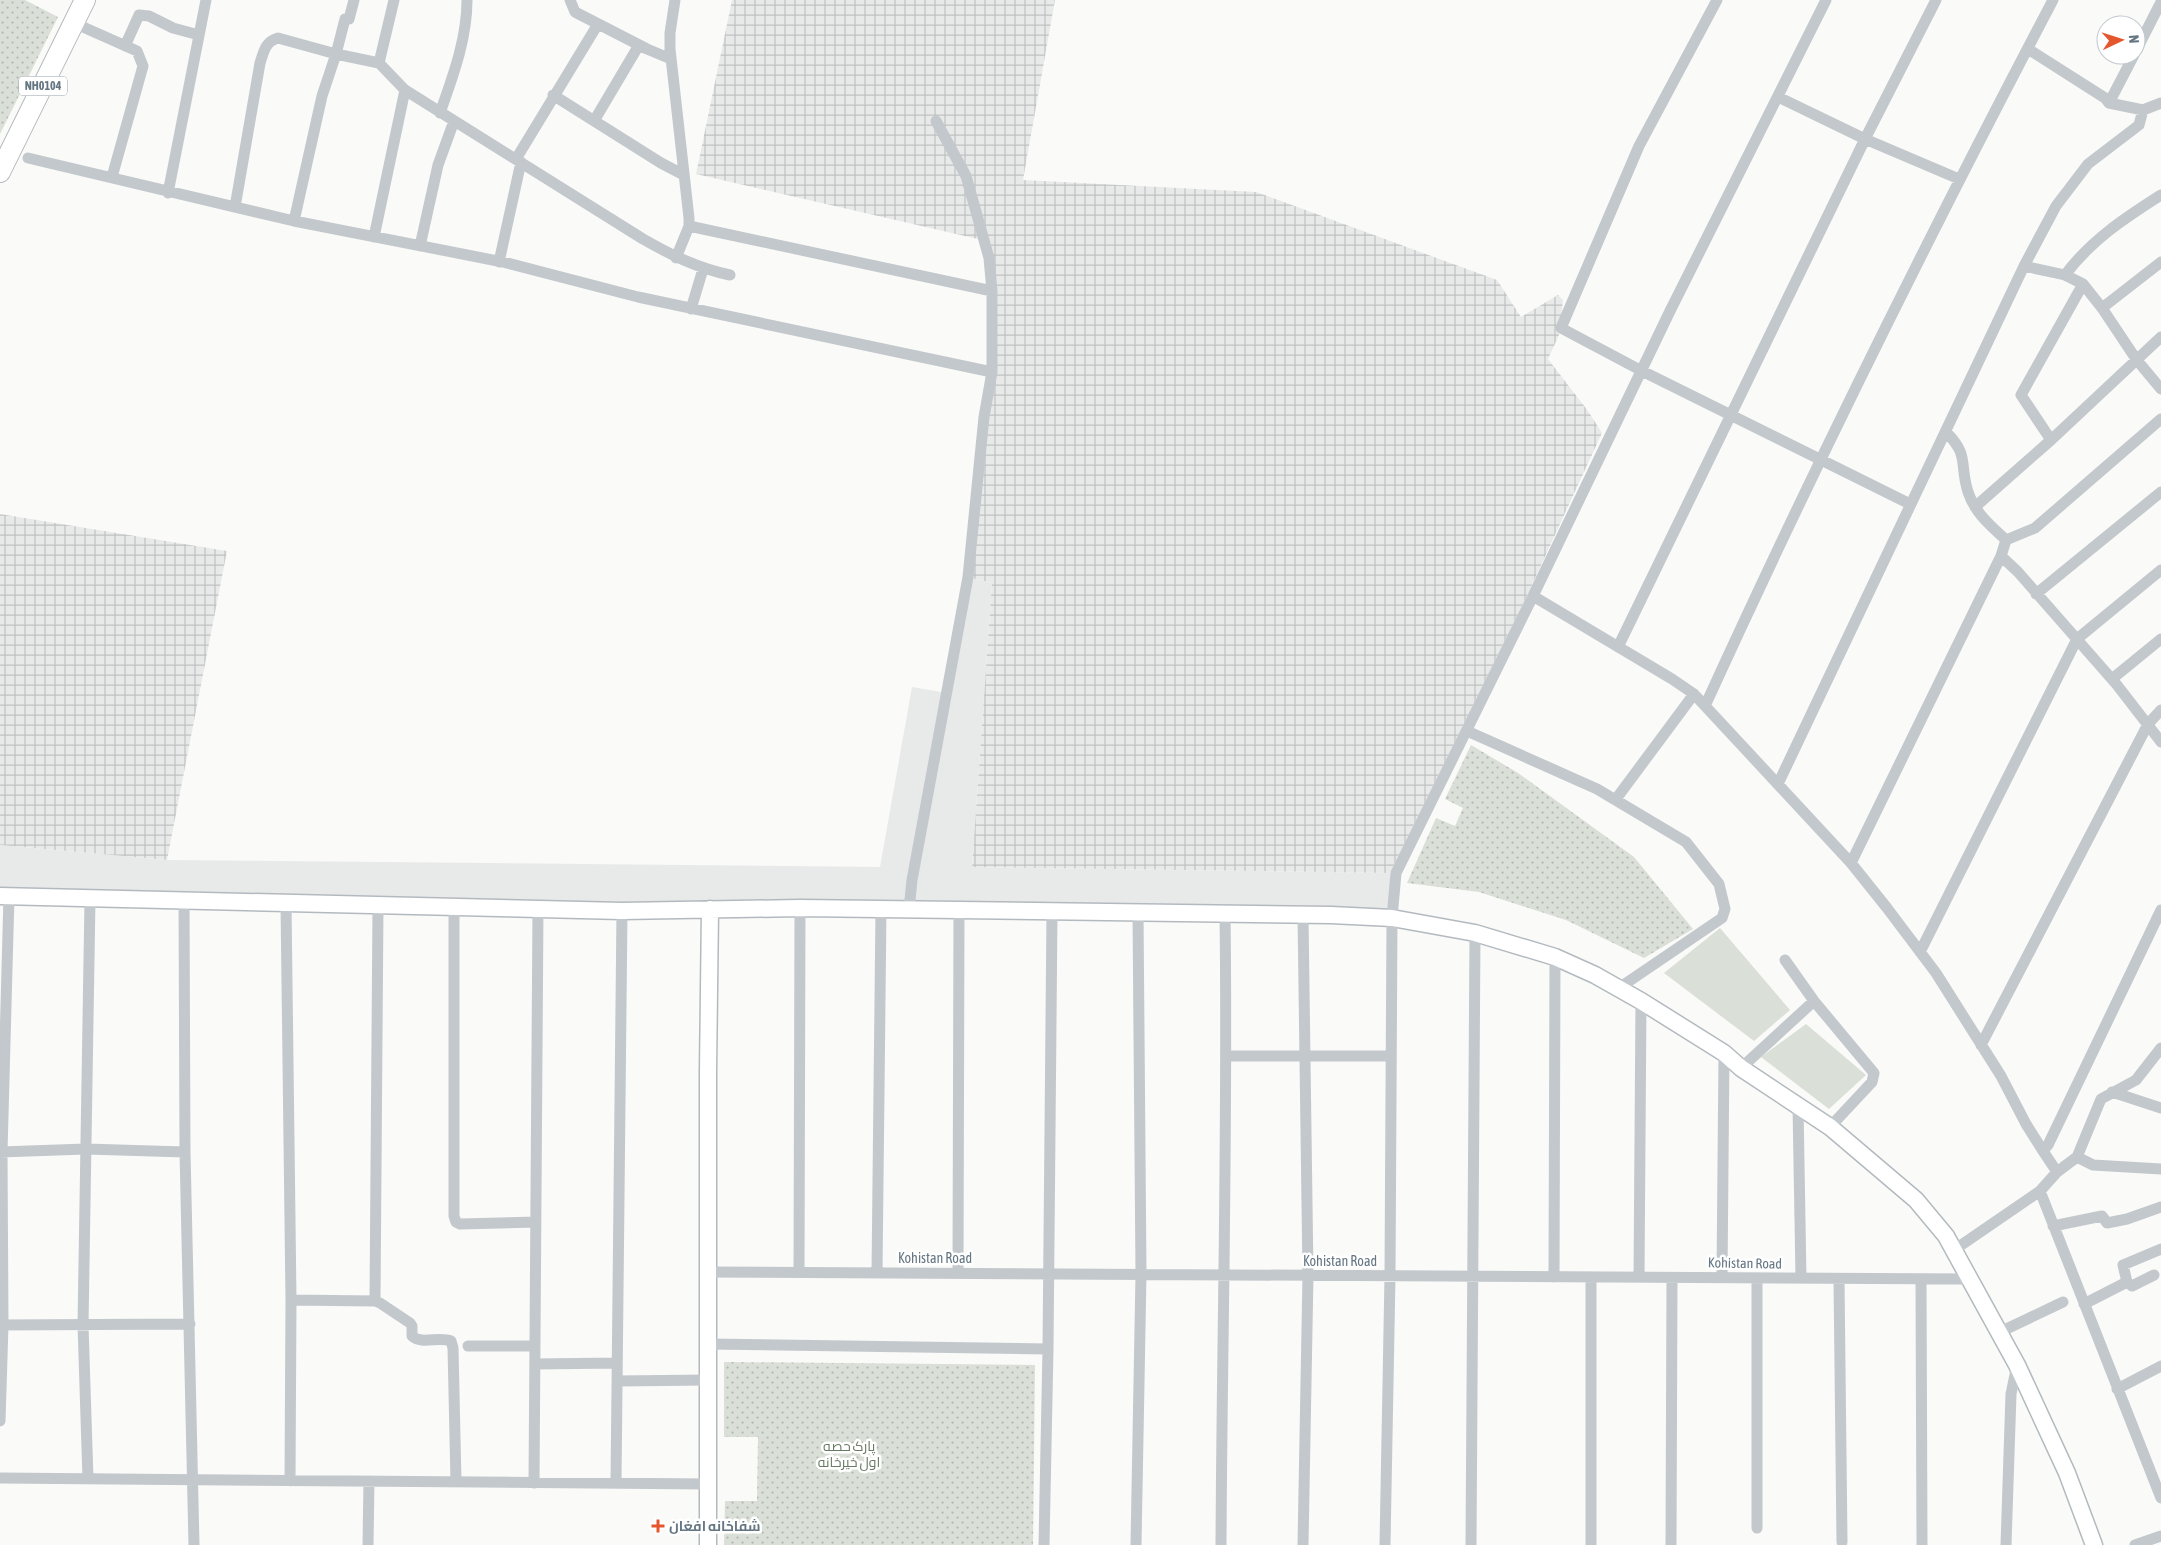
<svg xmlns="http://www.w3.org/2000/svg" width="2161" height="1545" viewBox="0 0 2161 1545" font-family="'Asap Condensed',Cairo,sans-serif">
<style>
.built{fill:#e8e9e9}
.industrial{fill:url(#industrial-grid)}
.grass{fill:url(#grass-dots)}
.garden{fill:#dadfd7}
.lines{fill:none;stroke-linecap:round;stroke-linejoin:round}
.secondary-casing{stroke:#b3babf;stroke-width:19}
.highway-casing{stroke:#b4b9bd;stroke-width:22}
.street{stroke:#c3c8cc;stroke-width:11}
.secondary{stroke:#fff;stroke-width:16}
.highway{stroke:#fff;stroke-width:20}
.poi-dot{fill:#e4572e;stroke:#fff;stroke-width:2}
.labels{text-anchor:middle;stroke-width:5;stroke-linejoin:round;paint-order:stroke}
.shield{fill:#fff;stroke:#939fa8;stroke-width:1}
.shield-label{font-size:12px;font-weight:bold;fill:#657683}
.street-label{font-size:14px;fill:#657683;stroke:#fff}
.park-label{font-size:14px;fill:#687a64;stroke:#fff}
.poi-label{font-size:14px;font-weight:bold;fill:#657683;stroke:#fff;text-anchor:start}
</style>
<defs>
<pattern id="industrial-grid" width="8" height="8" patternUnits="userSpaceOnUse" patternTransform="scale(1.25)"><rect width="8" height="8" fill="#e8e9e9"/><path d="M0 4h8M4 0v8" fill="none" stroke="#c0c1c2"/></pattern>
<pattern id="grass-dots" width="8" height="8" patternUnits="userSpaceOnUse" patternTransform="scale(1.25)"><rect width="8" height="8" fill="#dadfd7"/><path d="M2 2h.1M6 6h.1" fill="none" stroke="#b4b9b4" stroke-width="1.8" stroke-linecap="round"/></pattern>
</defs>
<rect width="100%" height="100%" fill="#fafaf8"/>
<path class="built" d="M968 577 992 583 972 867 1390 873 1392 918 0 896V845L167 860 880 867 912 687 947 693Z"/>
<path class="industrial" d="M732 0H1055L1023 180 1256 192 1497 280 1521 317 1558 295 1563 300 1559 335 1548 359 1588 411 1602 433 1524 602 1390 873 972 867 992 583 968 577 992 325 982 240 696 174Z
M0 514 227 551 167 860 0 845Z"/>
<path class="grass" d="M0 0H25L58 17 0 134Z
M1471 745 1518 773 1634 857 1693 929 1644 958 1566 920 1479 892 1407 883 1436 818 1455 826 1463 808 1445 799Z
M724 1362 1035 1365 1033 1545H724L725 1501H757L758 1437H724Z"/>
<path class="garden" d="M1720 928 1790 1010 1754 1041 1664 973Z
M1806 1024 1866 1075 1829 1109 1761 1057Z"/>
<g class="lines">
<defs>
<path id="secondary" d="M0 896 622 911 800 908 1331 915 1392 918 1475 933 1555 957 1595 975 1641 1001 1724 1053 1741 1068 1830 1127 1916 1200 1946 1236 2017 1365 2067 1473 2094 1545
M708 1545V1072L710 909"/>
<path id="highway" d="M0 172 85 0"/>
</defs>
<use href="#secondary" class="secondary-casing"/>
<use href="#highway" class="highway-casing"/>
<path class="street" d="M570 0 575 12 647 49 671 59
M675 0 670 33V49L689 218V226L676 258
M1717 0 1639 146 1561 328 1642 371 1910 504
M74 23 137 51 143 66 112 177
M125 46 139 15 149 16 173 28 199 35
M2028 49 2105 98 2109 103 2143 110 2161 103
M2136 51 2161 2
M379 63 394 0
M553 95 661 163 684 175
M1778 97 1865 139 1959 179
M2109 103 2134 55
M440 113C453 76 467 39 467 0
M594 121 639 45
M28 158 294 221 503 262 638 297 992 372
M516 159 598 24
M168 193 206 0
M235 207 260 63C264 51 265 42 278 38L336 54 379 63 405 90 643 239C671 255 697 268 730 275
M294 221 322 96 336 54 345 19H349L354 0
M689 226 992 291
M374 237 405 90
M420 246 438 165 454 121
M499 262 521 162
M2024 266 2065 275 2083 284 2102 308 2136 359 2161 389
M2065 275C2091 240 2125 218 2161 195
M2102 308 2161 262
M691 309 703 269
M1946 432C1970 456 1959 464 1968 492 1975 513 1990 525 2006 540
M2051 440 2021 395 2083 284
M1975 507 2051 440 2161 337
M2001 556 2018 572 2117 685 2161 742
M2036 594 2161 492
M1533 596 1672 679 1694 694 1851 863 1887 908 1936 973 2001 1076 2026 1124 2043 1151
M1618 647 1865 139 1936 0
M2112 679 2161 639
M1705 706C1814 467 1931 232 2053 0
M1467 731 1597 789 1686 842 1719 884 1725 909 1722 918 1619 988
M1778 784 2024 266 2056 206 2088 164 2139 125 2143 110
M1616 799 1694 694
M1851 863 2001 556 2006 540 2035 528 2161 419
M184 899 185 1152 194 1545
M286 903 291 1300 290 1481
M454 907V1216L456 1222 460 1224 536 1222
M909 910 912 880 968 577 984 417 992 372V291L989 258 966 176 936 121
M1920 952 2077 639 2161 570
M1785 960 1814 1001 1874 1073 1872 1082 1830 1127
M1981 1045 2148 724 2161 710
M1227 1056H1391
M1741 1068 1814 1001
M2112 1092 2161 1108
M1798 1106 1801 1278
M0 1152 86 1149 185 1152
M2077 1157 2093 1165 2161 1169
M2057 1172 2043 1151 2048 1145 2161 910
M2040 1191 2161 1498
M2053 1226 2102 1216 2107 1223 2127 1219 2161 1207
M1954 1250 2040 1191 2057 1172 2077 1157 2101 1099 2136 1080 2161 1048
M708 1272 1971 1279
M799 1272 800 908
M877 1273 881 909
M958 1273 959 910
M2154 1275 2132 1286 2127 1282 2123 1265 2161 1249
M1554 1277 1555 957
M1639 1277 1641 1001
M1722 1277 1724 1053
M1757 1278V1528
M1839 1279 1842 1542
M1921 1280 1922 1545
M291 1300 375 1301 380 1303 410 1323 412 1326V1336C422 1345 438 1336 451 1341L453 1348 456 1482
M375 1301 378 906
M2084 1304 2127 1282
M0 1325 190 1324
M2000 1332 2063 1302
M708 1344 1048 1349
M468 1346H535
M535 1364 617 1363
M617 1381 708 1380
M2117 1389 2161 1366
M0 1421 3 1325 2 1152 9 896
M0 1478 708 1484
M88 1479 83 1325 90 899
M534 1483 538 908
M616 1483 622 911
M368 1545 369 1481
M1044 1545 1048 1349 1052 912
M1136 1545 1141 1274 1138 913
M1221 1545C1222 1335 1228 1124 1225 914
M1303 1545 1308 1275 1303 915
M1385 1545 1390 1276 1392 918 1396 873 1533 596 1670 311 1826 0
M1471 1545 1475 933
M1591 1545V1277
M1671 1545 1672 1278
M2006 1545 2011 1394 2017 1365
M2135 1545 2161 1536"/>
<use href="#secondary" class="secondary"/>
<use href="#highway" class="highway"/>
</g>
<path class="poi-dot" d="M655.5 1518.5h5v5h5v5h-5v5h-5v-5h-5v-5h5z"/>
<g class="labels">
<rect class="shield" x="19" y="76.5" width="48" height="19" rx="4"/>
<g class="shield-label">
<text x="43" y="90">NH0104</text>
</g>
<g class="street-label">
<text x="935" y="1263">Kohistan Road</text>
<text x="1340" y="1266">Kohistan Road</text>
<text transform="translate(1745 1263) rotate(1)" y="5">Kohistan Road</text>
</g>
<g class="park-label">
<text x="849" y="1451">پارک حصه<tspan x="849" dy="16">اول خیرخانه</tspan></text>
</g>
<g class="poi-label">
<text x="669" y="1531">شفاخانه افغان</text>
</g>
</g>
<g transform="translate(2121 40) rotate(86)"><circle r="24" fill="#ffffff" stroke="#c1c8cd"/>
<path d="M0-4L9 19L0 12L-9 19Z" fill="#e4572e"/>
<text y="-8" font-size="14" font-weight="bold" text-anchor="middle" fill="#657683">N</text>
</g>
</svg>
